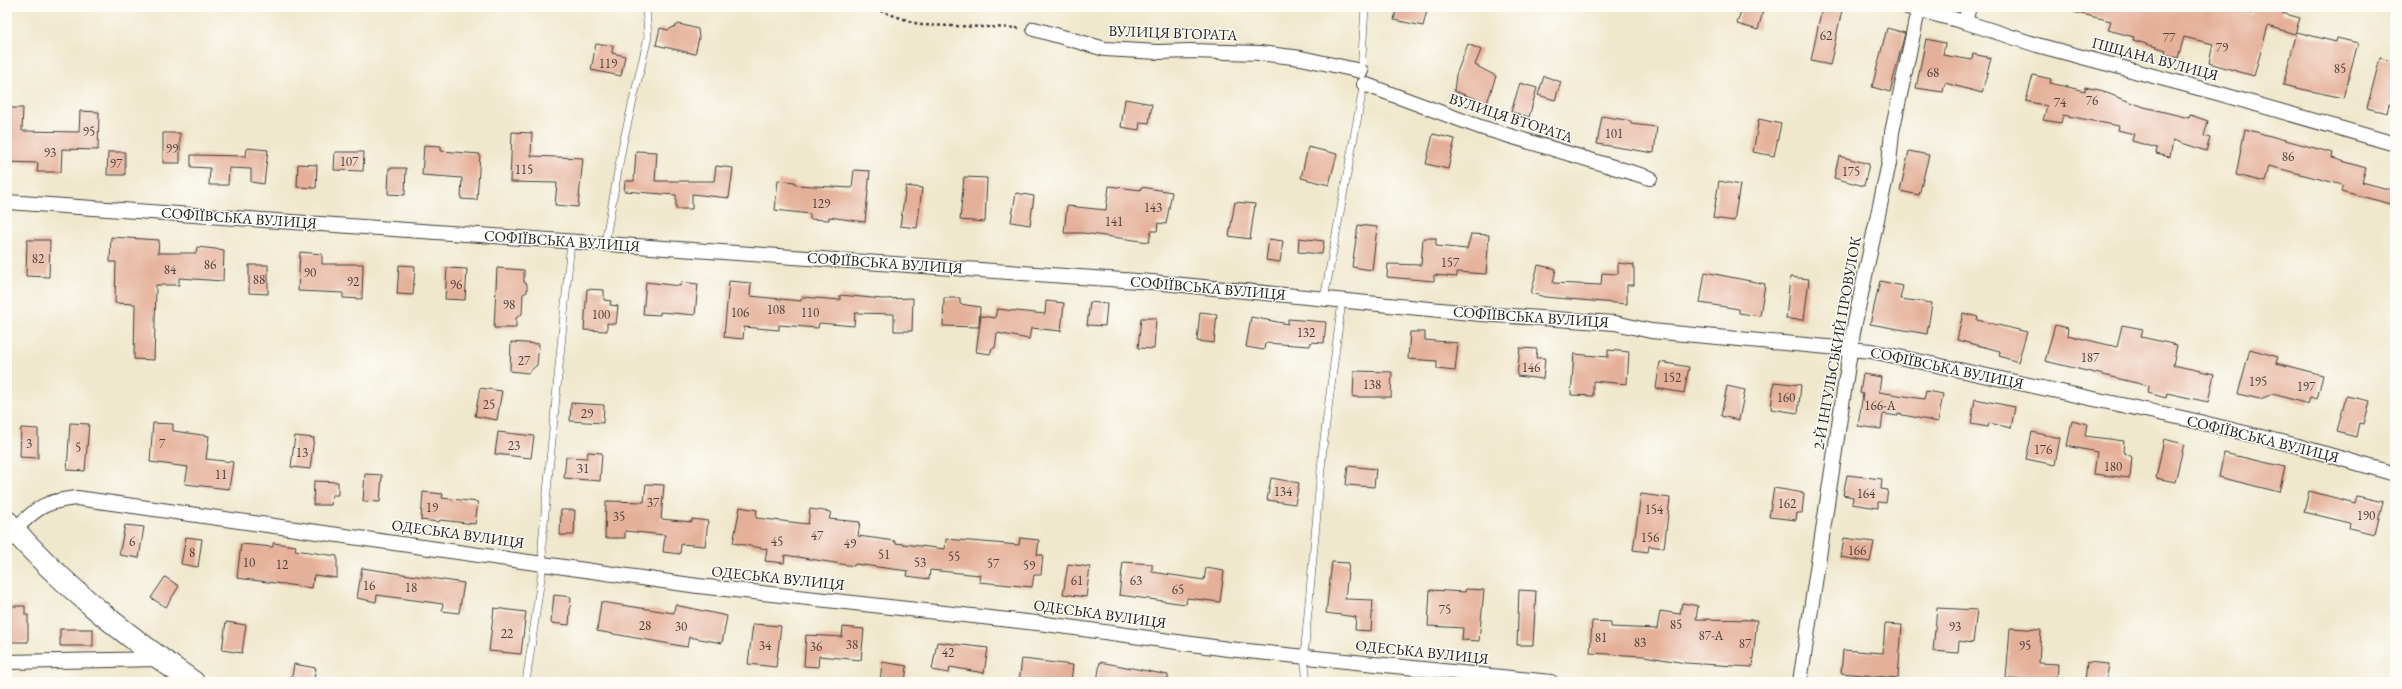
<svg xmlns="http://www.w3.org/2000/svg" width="2402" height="689" viewBox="0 0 2402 689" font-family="'EB Garamond',serif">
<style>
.building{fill:#e5b099}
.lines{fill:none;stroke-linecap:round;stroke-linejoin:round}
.lane-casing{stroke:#3c3b37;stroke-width:8}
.street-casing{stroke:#3c3b37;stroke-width:16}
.primary-casing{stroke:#3c3b37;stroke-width:24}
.path{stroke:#3c3b37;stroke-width:2.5;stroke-dasharray:3 3;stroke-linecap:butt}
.lane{stroke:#fff;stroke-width:7}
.street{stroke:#fff;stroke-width:14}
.primary{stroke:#fff;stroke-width:22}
.labels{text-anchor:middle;stroke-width:3;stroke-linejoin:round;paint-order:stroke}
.number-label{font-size:13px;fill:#4e413b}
.street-label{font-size:15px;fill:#1c1c1c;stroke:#fdfcf7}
</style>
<rect width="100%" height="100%" fill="#fdfcf7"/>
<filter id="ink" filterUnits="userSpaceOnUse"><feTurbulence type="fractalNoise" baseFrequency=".025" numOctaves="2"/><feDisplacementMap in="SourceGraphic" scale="8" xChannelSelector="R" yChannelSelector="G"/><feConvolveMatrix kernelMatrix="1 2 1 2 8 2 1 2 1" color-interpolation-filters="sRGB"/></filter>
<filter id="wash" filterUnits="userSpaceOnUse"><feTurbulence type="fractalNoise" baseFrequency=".012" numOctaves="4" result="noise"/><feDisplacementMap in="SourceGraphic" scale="16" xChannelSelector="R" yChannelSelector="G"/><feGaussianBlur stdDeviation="0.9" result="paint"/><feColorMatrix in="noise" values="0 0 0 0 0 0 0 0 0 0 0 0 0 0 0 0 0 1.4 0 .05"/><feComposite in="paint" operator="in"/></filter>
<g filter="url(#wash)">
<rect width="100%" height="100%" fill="#f0e8cd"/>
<g id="blocks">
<path class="building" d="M1397 7H1428L1423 26 1394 20Z
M1742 7H1764L1758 30 1737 24Z
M1822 7 1842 10 1830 65 1811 61Z
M2074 7H2222L2251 14 2253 7H2284L2282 13 2300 18 2295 34 2268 26 2254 76 2209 63 2213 44 2184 37 2178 58 2165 54 2166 50 2133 40 2134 37 2108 30 2111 21 2073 12Z
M679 24 698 29 699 38 695 54 656 45 660 28 668 30Z
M1887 28 1905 33 1890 92 1872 87Z
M2297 32 2336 42 2337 38 2358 43 2343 98 2283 85Z
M1926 39 1945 43 1943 55 1972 60 1973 54 1991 58 1982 93 1945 83 1943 92 1916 88Z
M596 44 613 46 612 53 625 56 621 76 591 70Z
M1468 44 1481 50 1475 65 1496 76 1487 103 1454 91 1456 75Z
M2380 58 2395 62V105L2389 104 2387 113 2367 108Z
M2033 75 2051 79 2050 83 2085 91V87L2104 91V92L2144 107 2189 118 2190 115 2208 121 2204 136 2210 138 2206 151 2173 140 2170 157 2156 154 2157 148 2132 141 2134 134 2118 130 2119 126 2063 115 2061 123 2043 120 2047 106 2026 101Z
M1544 76 1561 82 1555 100 1538 95Z
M1520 83 1537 88 1529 117 1511 112Z
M1125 99 1152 104 1149 123 1140 122 1139 130 1121 127Z
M7 108H23L22 131 79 132 80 111 99 112 98 150 62 149 61 172H37L38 163 7 162Z
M1602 116 1631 121V124L1657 127 1654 153 1597 144Z
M1759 119 1781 124 1774 156 1753 152Z
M2245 129 2333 153 2332 158 2366 168 2362 182 2395 191V205L2341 191 2343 185 2269 166 2265 182 2236 175Z
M512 132 532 133 531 156 583 158 578 207 555 205 557 183 510 182Z
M163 133H180V163H163Z
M1433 134 1455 139 1448 169 1426 164Z
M424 145 441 146V151L480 154 477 200 461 199 462 178 422 175Z
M1308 147 1337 154 1329 185 1301 178Z
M247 148 268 150 264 184 251 182V169L229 168 228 185H209L210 168 191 167V155L246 156Z
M636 151 657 152 655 181H714L716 166 733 168 729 198 692 194V209H676V195L624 191 625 181H634Z
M1909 151 1929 155 1919 195 1900 191Z
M108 152H125V175H107Z
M335 152H364L363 171 334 170Z
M1839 156 1869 164 1864 186 1834 178Z
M298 164 317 165 316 188 297 187Z
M389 168H406L405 195 388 194Z
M854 170 870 171 865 222 829 217V220L810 219V214L775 210 778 180 795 182V185L852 188Z
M964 177 987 178 985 222 960 220Z
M1719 181 1740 185 1734 221 1713 218Z
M906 186 922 188 917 228 900 226Z
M1109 186 1141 190V187L1172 192 1166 224 1158 223 1157 231H1151L1149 242 1083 233H1064L1067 206 1106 210Z
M1016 193 1034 196 1030 225 1011 222Z
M1235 202 1255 204 1250 239 1229 236Z
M1358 225 1377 227 1372 270 1352 267Z
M1471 234 1489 235 1486 274 1457 272V277L1434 275V281L1387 277 1388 264 1421 265 1423 238H1436V246L1467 249Z
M111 237 159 240 158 253H196L197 247 224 250 223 281 179 278V285H156L154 360 134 359 135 304 115 303 116 262H110Z
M1299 238 1324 241 1322 254 1298 252Z
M1269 239 1283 241 1280 262 1266 260Z
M27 240H50L49 277 26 276Z
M300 252 322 254V264H363L362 299 343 298V293L298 291Z
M1618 263 1634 265V285H1627V304L1545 297 1531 293 1538 265 1556 269 1553 283 1601 285 1602 273 1618 274Z
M249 265H268V294L249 293Z
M399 265 415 266 413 295 397 294Z
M447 268 467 269 465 300 445 299Z
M497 268 524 270V282L527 284V292L523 294 522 314 516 318V328H494Z
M1705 272 1765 284 1760 316 1739 313V309L1700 303Z
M1790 277 1809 279 1804 320 1786 319Z
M729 281 751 283 750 296 801 301 802 297 840 300V295L883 299 913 298 912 331H894V314L855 313 854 326 819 323 818 328 779 325V330L744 327 743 339 724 337Z
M1880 281 1903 286 1900 299 1932 303 1927 334 1870 324Z
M646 282 680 286 681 282 698 284 695 315 660 312V315L643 314Z
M587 289 604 290V300L611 301 610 305 618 306 616 324 607 323V331L584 330Z
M944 298H960V304L980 307 979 327 943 326Z
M1046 301 1064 303 1061 331 1031 328 1029 339 997 333 995 348H992L990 354 976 352 981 316 995 318 997 309 1045 314Z
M1090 302 1107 304 1105 326 1087 325Z
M1200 312 1217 314 1214 343 1197 341Z
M1963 313 1978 317 1977 320 2027 332 2018 362 1999 356 2000 351 1957 340Z
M1251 317 1288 324V319L1326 322 1324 343 1311 342 1310 346 1265 343 1264 350 1246 347Z
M1141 318H1156L1154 349 1138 348Z
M2055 325 2068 328 2067 335 2117 347 2122 325 2143 329 2141 337 2177 345 2173 365 2214 374 2208 402 2167 393 2166 398 2148 393 2149 386 2045 361Z
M1410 332H1425V340L1458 343 1455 371 1437 369V361L1408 359Z
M511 342 539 344 537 365 528 373 510 371Z
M1520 348 1537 349 1536 358H1545L1543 379 1517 376Z
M2250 349 2278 357 2276 363 2323 375 2317 399 2310 397 2308 404 2273 394 2260 399 2238 394Z
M1608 350 1629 352 1627 384 1593 381V396L1571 395 1574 354 1608 357Z
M1660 362 1689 367 1684 393 1656 388Z
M1354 371 1392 372 1391 397H1353Z
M1863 374 1881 377 1879 392 1924 399 1926 391 1943 394 1938 422 1898 414V416L1883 414 1881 429 1858 426 1863 394 1860 393Z
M1774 382 1801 385 1798 413 1771 409Z
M1727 386 1745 390 1739 420 1721 416Z
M480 388 502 391 497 420 475 416Z
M2346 396 2370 401 2364 424 2359 423 2356 437 2337 432Z
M1975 399 2015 407 2011 428 1989 423 1988 427 1971 424Z
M571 403 604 405 603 423 570 421Z
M2072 420 2087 424 2085 436 2124 441 2123 452 2132 457 2130 478 2094 474 2097 452 2067 446Z
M70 423 89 424 85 471 67 470Z
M153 423 173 424V431L209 436 206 459 233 462 229 489 185 484 188 467 150 462Z
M21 428 38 429V458L20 457Z
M498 432 534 436 531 458 495 454Z
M2032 432 2060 438 2055 465 2026 459Z
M295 436 314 438 310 469 291 467Z
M2164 439 2184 444 2175 482 2156 478Z
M588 452 602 453 600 481 564 478 566 457 587 458Z
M2224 453 2285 467 2279 492 2219 477Z
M1348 466 1376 469 1374 487 1346 485Z
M365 474 382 475 380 502 363 501Z
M1847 475 1882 479 1881 489 1888 490 1886 503 1878 502V508L1852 504 1853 497 1843 495Z
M1271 478 1299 483 1295 504 1267 500Z
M314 481 338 482V495H332L331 505H313Z
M646 484 664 485 661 519 692 522V519L708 521 705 546 681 544 680 554 663 552 665 535 625 531V538H605L606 501 644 502Z
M1774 488 1804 493 1802 513H1797L1796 520 1769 517Z
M2309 491 2355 503 2357 496 2383 502 2375 534 2349 528 2350 523 2304 512Z
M423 492 443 494 442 498 478 502 475 524 440 520 439 522 421 520Z
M1641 494 1670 498 1664 548 1649 546 1648 552 1633 550Z
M740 507 757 510 756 518 808 524 810 509 831 512 829 519 860 522 858 536 895 541V543L945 549 946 539 1019 545 1020 538 1039 540 1037 555H1043L1041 575H1034L1032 587 979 582 980 575 930 570 929 579 907 576 908 571 855 564 854 566 785 555 784 563 765 561 767 549 733 543Z
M561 510H575L574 535H560Z
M125 525 144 527 139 558 119 555Z
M186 537 202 539 198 567 181 564Z
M1844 538 1874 542 1870 562 1841 557Z
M273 543 296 546 295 550 337 556V578L314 575 312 588 237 578 241 544 273 547Z
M1123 562 1152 564V572L1204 580 1206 568 1224 571 1220 602 1187 598 1186 604 1119 595Z
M1332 562 1349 563 1345 599 1373 600 1371 631 1355 630 1356 617 1326 613Z
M1068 564 1090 567 1086 597 1063 594Z
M362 568 464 583 459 613 442 611 443 604 377 595 376 602 357 598Z
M165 577 179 586 166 607 151 598Z
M1466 589 1484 590 1479 641 1462 640 1463 628 1428 626 1430 590 1465 592Z
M1519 590 1536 591 1533 645H1517Z
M554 595 571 597 569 625 551 623Z
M601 602 674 613 675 605 727 616 722 643 689 637 687 647 597 631Z
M1682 603 1698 606 1696 619 1757 620 1752 667 1685 663 1644 656 1590 653 1592 621 1611 622V627L1657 629 1660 611 1680 614Z
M10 606H25V615H28V642H11Z
M494 608 526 612 521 654 489 651Z
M1937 608 1977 610 1973 643 1959 641 1958 653 1933 651Z
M226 622 246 625 242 653 222 650Z
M753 624 781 626 776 667 748 664Z
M1885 624 1902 625 1898 678 1841 673 1843 650 1883 653Z
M843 627 864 629 861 660 819 656 818 667 804 666 806 635 842 637Z
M2010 628 2041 630 2039 663 2058 664 2057 682 2006 679Z
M60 629H93V646H60Z
M937 642 988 648 984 673 950 667 949 673 932 670Z
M1022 659 1073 665 1071 682H1019Z
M882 662 907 666 905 682H880Z
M1100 662 1168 675V682H1097Z
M2087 662 2109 664 2106 682H2085Z
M294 664 316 668 313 682H291Z"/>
</g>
</g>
<g filter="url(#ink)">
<use href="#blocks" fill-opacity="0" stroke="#3c3b37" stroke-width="1"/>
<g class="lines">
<defs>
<path id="lane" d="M1361 73 1365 7
M605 243 623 143 648 37 646 7
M1324 299 1364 83
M526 682 543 564 542 544 571 241
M1307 682 1304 657 1323 447 1342 301"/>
<path id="street" d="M1907 7 1965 22 2037 45 2217 93 2395 144
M1965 22 1969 7
M1034 29 1105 49 1158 52 1191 51 1260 53 1301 58 1361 71
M1364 84 1480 127 1650 178
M7 202 1152 282 1481 314 1615 323 1651 331 1871 351 2187 419 2298 446 2395 474
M14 530C37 508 44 501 77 498L698 586 1046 624 1228 649 1551 682
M7 662 160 659
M1800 682 1853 332 1889 163 1892 132 1918 11"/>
<path id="primary" d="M7 522C61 585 126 635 193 682"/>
</defs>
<use href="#lane" class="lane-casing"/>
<use href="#street" class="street-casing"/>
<use href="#primary" class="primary-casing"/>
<path class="path" d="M869 7 921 25 1020 28"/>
<use href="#lane" class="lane"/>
<use href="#street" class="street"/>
<use href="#primary" class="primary"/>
</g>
</g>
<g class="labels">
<g class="number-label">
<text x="1826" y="40">62</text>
<text x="2169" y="42">77</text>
<text x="2222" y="52">79</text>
<text x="608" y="68">119</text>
<text x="2340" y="73">85</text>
<text x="1933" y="77">68</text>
<text x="2092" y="105">76</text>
<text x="2060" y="107">74</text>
<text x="89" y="136">95</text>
<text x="1614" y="138">101</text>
<text x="172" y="153">99</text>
<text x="50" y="157">93</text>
<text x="2288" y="161">86</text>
<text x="349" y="166">107</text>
<text x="116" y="168">97</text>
<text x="524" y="174">115</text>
<text x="1851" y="176">175</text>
<text x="821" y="208">129</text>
<text x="1153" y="212">143</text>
<text x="1114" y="226">141</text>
<text x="38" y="263">82</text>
<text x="1450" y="267">157</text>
<text x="210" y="269">86</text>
<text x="170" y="274">84</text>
<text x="310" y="277">90</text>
<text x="259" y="284">88</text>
<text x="353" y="286">92</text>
<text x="456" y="289">96</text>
<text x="509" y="309">98</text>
<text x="776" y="314">108</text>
<text x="740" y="317">106</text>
<text x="810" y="317">110</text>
<text x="601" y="319">100</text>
<text x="1306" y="337">132</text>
<text x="2090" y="362">187</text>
<text x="524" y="365">27</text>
<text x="1531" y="372">146</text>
<text x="1672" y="382">152</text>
<text x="2258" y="386">195</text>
<text x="1372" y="389">138</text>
<text x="2306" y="391">197</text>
<text x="1786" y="402">160</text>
<text x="489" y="409">25</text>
<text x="1880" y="410">166-А</text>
<text x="587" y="418">29</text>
<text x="29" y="448">3</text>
<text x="162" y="448">7</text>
<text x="514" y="450">23</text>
<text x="78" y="452">5</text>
<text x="2043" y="454">176</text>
<text x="302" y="457">13</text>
<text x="2113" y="471">180</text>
<text x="583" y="473">31</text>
<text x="221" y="479">11</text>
<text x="1283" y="496">134</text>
<text x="1866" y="498">164</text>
<text x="653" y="507">37</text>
<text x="1787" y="508">162</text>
<text x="432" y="512">19</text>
<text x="1654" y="514">154</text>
<text x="2366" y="520">190</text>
<text x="619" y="521">35</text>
<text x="817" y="540">47</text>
<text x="1650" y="542">156</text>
<text x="132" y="546">6</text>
<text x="777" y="546">45</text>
<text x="850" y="548">49</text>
<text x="1857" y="555">166</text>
<text x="192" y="557">8</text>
<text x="884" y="559">51</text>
<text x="954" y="561">55</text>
<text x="249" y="567">10</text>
<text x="920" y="567">53</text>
<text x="993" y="568">57</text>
<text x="282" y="569">12</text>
<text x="1029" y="570">59</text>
<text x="1077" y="585">61</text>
<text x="1136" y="585">63</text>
<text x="369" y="590">16</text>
<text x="411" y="592">18</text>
<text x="1178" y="594">65</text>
<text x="1445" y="614">75</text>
<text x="1676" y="629">85</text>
<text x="645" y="630">28</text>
<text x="681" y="631">30</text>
<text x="1955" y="631">93</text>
<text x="507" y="638">22</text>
<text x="1711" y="640">87-А</text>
<text x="1601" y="642">81</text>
<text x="1640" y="647">83</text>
<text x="1745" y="648">87</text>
<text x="852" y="649">38</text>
<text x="765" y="650">34</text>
<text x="2025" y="650">95</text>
<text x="816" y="651">36</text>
<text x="948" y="657">42</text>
</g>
<g class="street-label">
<text transform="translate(1173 33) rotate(2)" y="5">ВУЛИЦЯ ВТОРАТА</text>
<text transform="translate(2155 59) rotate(15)" y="5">ПІЩАНА ВУЛИЦЯ</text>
<text transform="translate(1511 118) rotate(18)" y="5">ВУЛИЦЯ ВТОРАТА</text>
<text transform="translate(239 218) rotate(4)" y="5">СОФІЇВСЬКА ВУЛИЦЯ</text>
<text transform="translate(562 241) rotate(4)" y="5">СОФІЇВСЬКА ВУЛИЦЯ</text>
<text transform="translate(885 263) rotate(4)" y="5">СОФІЇВСЬКА ВУЛИЦЯ</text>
<text transform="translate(1208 288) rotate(5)" y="5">СОФІЇВСЬКА ВУЛИЦЯ</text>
<text transform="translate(1531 317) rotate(4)" y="5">СОФІЇВСЬКА ВУЛИЦЯ</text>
<text transform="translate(1837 343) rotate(-80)" y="5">2-Й ІНГУЛЬСЬКИЙ ПРОВУЛОК</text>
<text transform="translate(1947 368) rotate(12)" y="5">СОФІЇВСЬКА ВУЛИЦЯ</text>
<text transform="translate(2263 439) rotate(14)" y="5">СОФІЇВСЬКА ВУЛИЦЯ</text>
<text transform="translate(458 534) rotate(8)" y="5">ОДЕСЬКА ВУЛИЦЯ</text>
<text transform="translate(778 578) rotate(6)" y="5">ОДЕСЬКА ВУЛИЦЯ</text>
<text transform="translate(1100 614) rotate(8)" y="5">ОДЕСЬКА ВУЛИЦЯ</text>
<text transform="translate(1422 652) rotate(6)" y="5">ОДЕСЬКА ВУЛИЦЯ</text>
</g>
</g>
<rect width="2402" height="689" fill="none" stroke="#fdfcf7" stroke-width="24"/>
</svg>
